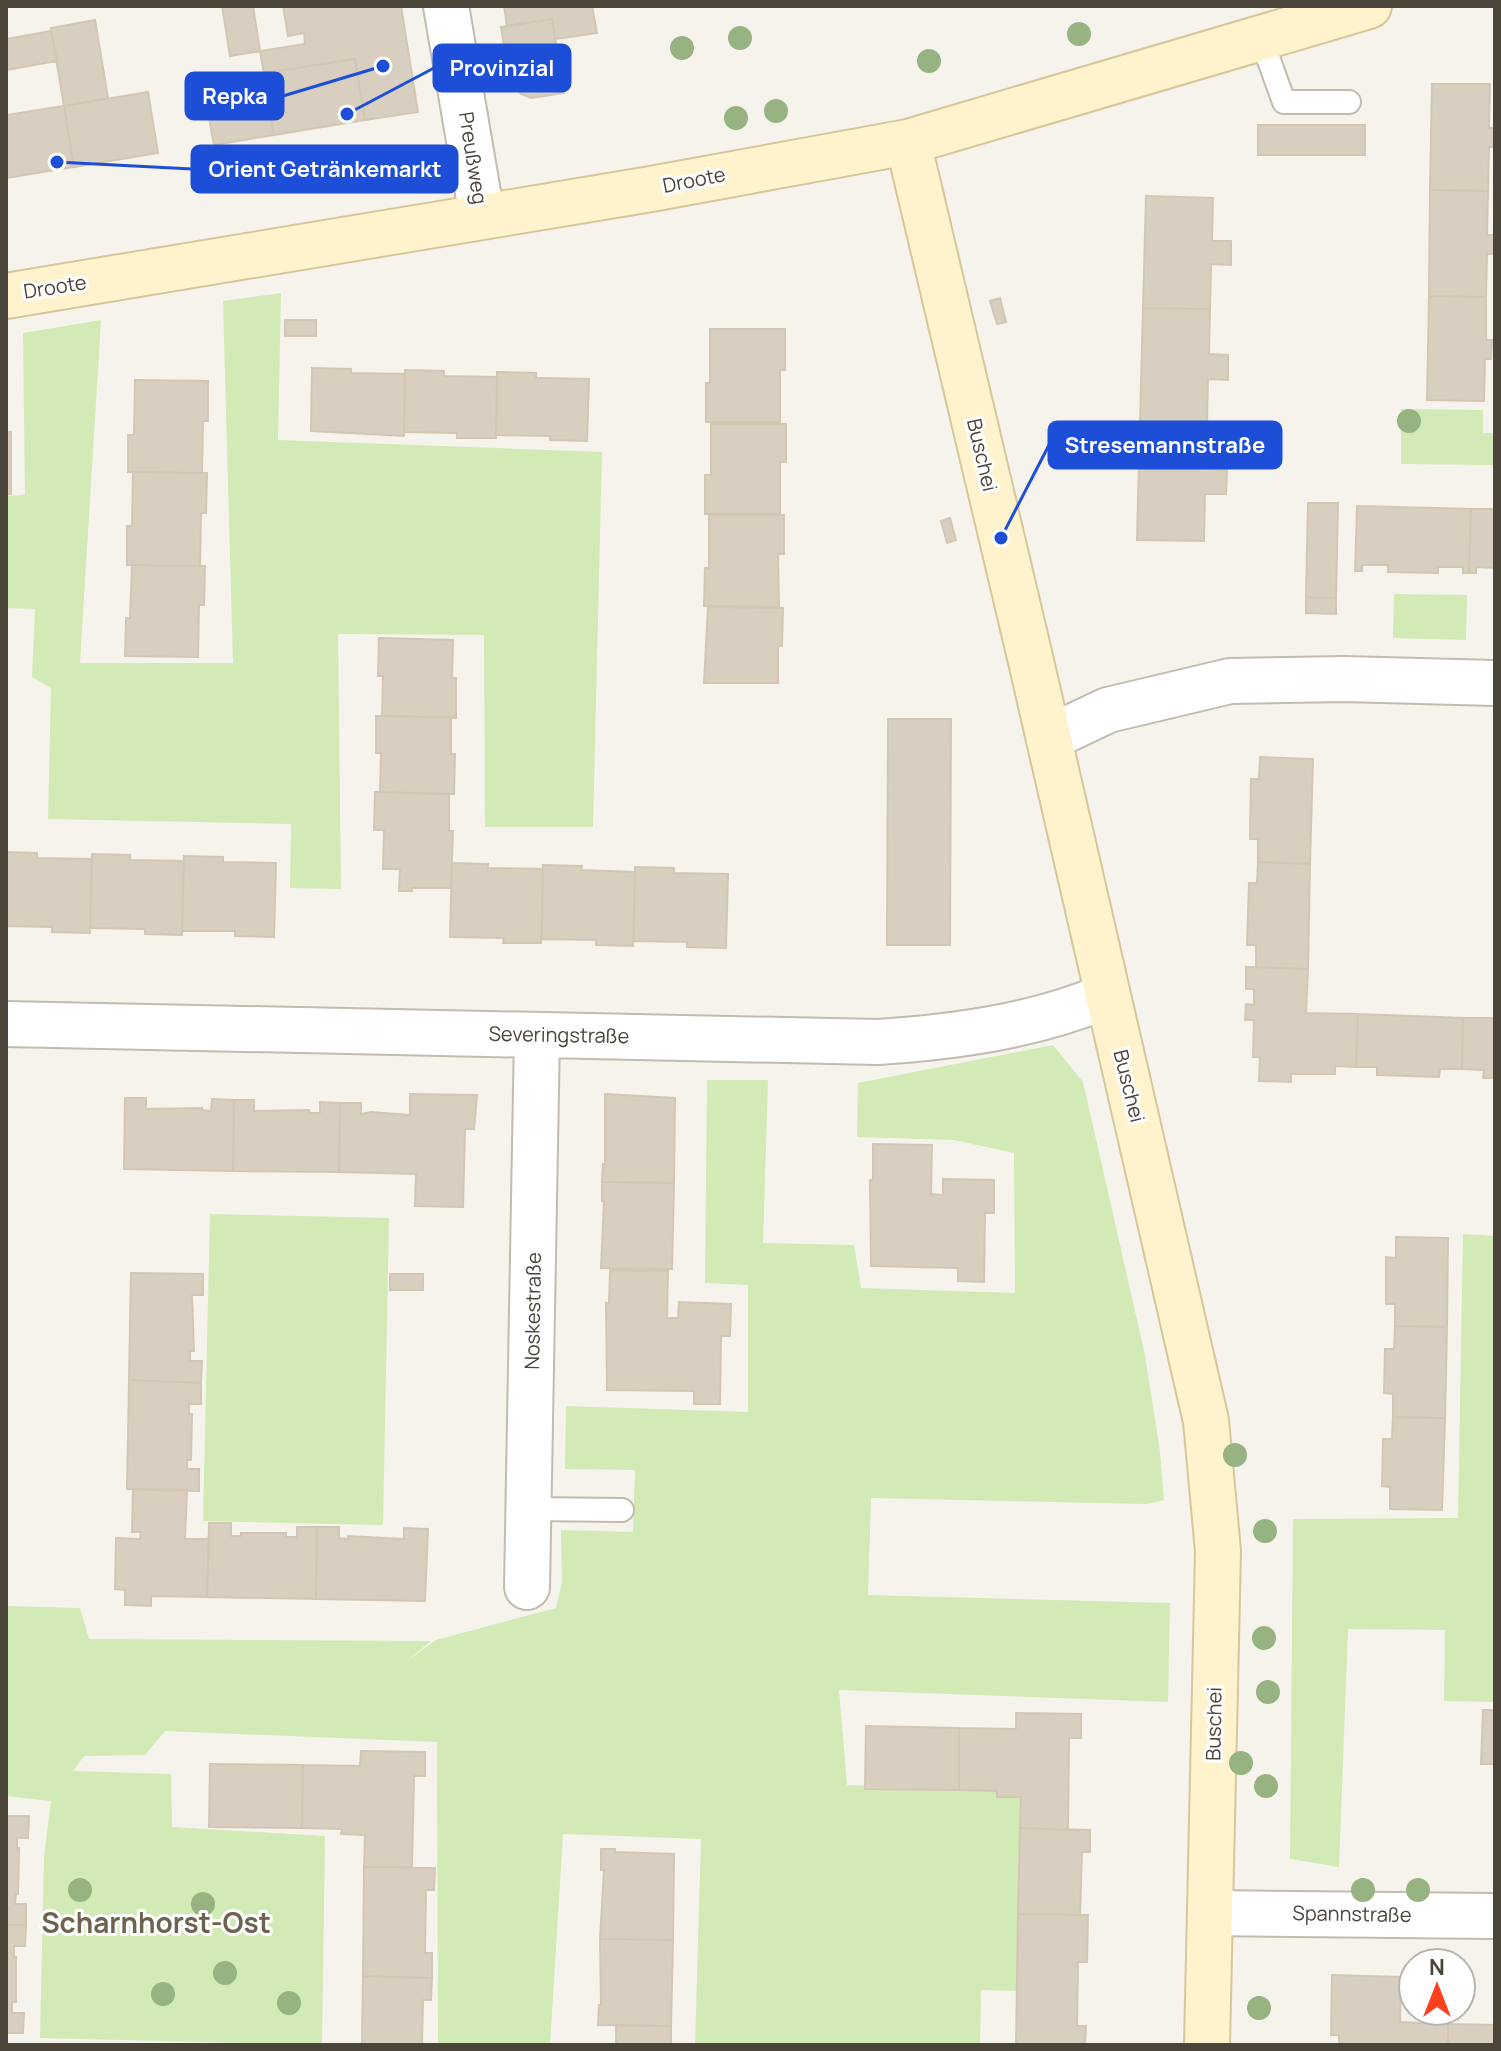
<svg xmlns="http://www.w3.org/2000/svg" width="1501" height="2051" viewBox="0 0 1501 2051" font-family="Manrope,sans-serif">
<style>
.green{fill:#d2eab5}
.building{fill:#d8cfc1;stroke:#d3c7b4;stroke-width:2}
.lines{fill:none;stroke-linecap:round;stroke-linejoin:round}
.lane-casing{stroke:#c2bbae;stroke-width:26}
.street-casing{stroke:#c2bbae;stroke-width:48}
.secondary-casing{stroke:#d6c79b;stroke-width:48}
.lane{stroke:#fff;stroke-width:22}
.street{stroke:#fff;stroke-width:44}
.secondary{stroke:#fff3cd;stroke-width:44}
.tree{fill:#97b381}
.labels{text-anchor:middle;stroke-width:6;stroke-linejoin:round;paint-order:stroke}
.street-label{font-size:20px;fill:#4b4439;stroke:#fff}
.district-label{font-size:28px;font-weight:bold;fill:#6e6250;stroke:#fff}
.leader{fill:none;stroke:#1d4ed8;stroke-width:3}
.callout-dot{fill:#1d4ed8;stroke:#fff;stroke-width:3}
.callout{fill:#1d4ed8;stroke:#1d4ed8;stroke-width:3}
.callout-label{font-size:22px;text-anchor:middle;font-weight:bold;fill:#fff}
</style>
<rect width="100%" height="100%" fill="#f6f3ec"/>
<path class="green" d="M281 293 278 440 602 452 593 827H485L484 635 338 634 341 889 290 888 291 824 48 819 51 688 32 677 35 609 6 608V496L25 495 23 333 101 320 80 663H233L223 301Z
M1401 409 1483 410V433H1495V465L1401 464Z
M1394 594 1467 595 1466 640 1393 638Z
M1053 1045 1083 1082 1145 1355 1160 1452 1164 1500 1147 1504 871 1498 868 1595 1170 1603 1168 1702 839 1690 847 1785 997 1791V1797H1021L1017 1991 981 1990 980 2045 855 2043V2045H695L701 1839 563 1834 550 2045H438L437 1742 165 1731 145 1755 84 1756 73 1771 171 1774 172 1827 325 1836 322 2045 40 2038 44 1856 51 1801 6 1796V1606L80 1608 89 1639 431 1641 408 1660 436 1640 556 1608 562 1582 561 1530 633 1532 635 1470 565 1469 566 1406 748 1412V1285L705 1283 707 1080H768L763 1243 854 1245 861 1288 1015 1293 1014 1153 954 1140 857 1137 858 1083Z
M210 1214 389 1218 383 1525 203 1521Z
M1463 1234 1495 1236V1702L1444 1701 1445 1630 1348 1629 1339 1867 1290 1859 1293 1519 1458 1518Z"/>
<path class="building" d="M222 6H253L260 51 230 56Z
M283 6H401L418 112 365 120 355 59 264 73 260 51 305 44 304 33 288 36Z
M504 6H592L597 33 555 39 552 19 507 26Z
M552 19 564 93 531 98 521 94 509 76 501 27Z
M95 20 108 98 64 106 51 28Z
M51 31 57 61 6 70V39Z
M355 59 365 120 274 135 264 73Z
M264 73 274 135 214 145 203 84Z
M1432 84H1490L1489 128H1495V147H1489L1488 191 1430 190Z
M148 92 158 153 74 167 64 106Z
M64 106 74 167 6 178V115Z
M1258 125H1365V155H1258Z
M1430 190 1488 191 1487 235H1494V254H1487L1486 297 1429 296Z
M1146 196 1213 198 1212 241H1231V265L1211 264 1210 309 1143 308Z
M1429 296 1486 297V340H1492L1491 359H1485L1484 401 1427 400Z
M1000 298 1006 322 997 324 990 301Z
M1143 308 1210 309 1209 354 1228 355V380L1208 379 1207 424 1140 422Z
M285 320H316V336H285Z
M710 329H785V370H780V422H706V383H710Z
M312 368 351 369V373L405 374 404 436 311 431Z
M405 370 444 371V376L497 377 496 438H457V433L404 432Z
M497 372 536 373V378H543L589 379 587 441 550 440V436L496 435Z
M135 380 208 381V421H203L202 473 128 472V435H134Z
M1140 422 1207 424 1206 469 1227 470 1226 494H1205L1204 541 1137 540Z
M711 424H786V462H780V514H705V475H711Z
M6 432H11V494H6Z
M133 472 207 473 206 513H201L200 566 127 565V526H132Z
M1308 503H1338L1336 598 1306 597Z
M1357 506 1471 509 1469 573H1463V567H1438V573L1388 572V565H1362V571H1355Z
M1471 509H1495V568L1476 567V573H1469Z
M709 515H784V554H778L779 607 704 606 705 568H709Z
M950 518 956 540 947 543 941 521Z
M132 565 205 566 204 605H199L198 657 125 656 126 618H130Z
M1306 597 1336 598V614L1306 613Z
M708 607 783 608 782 646H778V683H704Z
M379 638 453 640 452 678H456V718L382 716 383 676H378Z
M376 716 451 717V754H455L454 794 380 792 381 753H376Z
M888 719H951L950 945H887Z
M1260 757 1313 759 1310 864 1258 862V839H1250L1251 779H1259Z
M375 792 449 794V831H453L451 888H412V891H399L400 869H383L384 830H374Z
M6 852 37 853V858L92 859 90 933 52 932V927L6 926Z
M92 854 130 855V860L184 861 182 935 145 934V929L90 928Z
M184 856 223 857V862L276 863 274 937 235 936V931H182Z
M1258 862 1310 864 1308 969 1256 967V945H1247L1249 883H1257Z
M452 863 488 864V868L543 869 541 943H503L504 938 450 937Z
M543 865 582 866 581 870 635 872 633 946 596 945V940L542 939Z
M635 867 674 868V873L728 874 726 948 687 947V942L634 941Z
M1246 967 1308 969 1306 1013 1358 1014 1356 1067 1335 1066V1074H1291V1082L1259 1081 1260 1057H1253L1254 1020H1245L1246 1004 1254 1005V989H1246Z
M1358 1014 1463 1018 1462 1069H1440L1439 1077 1377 1075V1067H1356Z
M1463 1018H1495V1078H1483L1484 1070 1462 1069Z
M410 1094 477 1095 474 1129H465L463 1207 415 1206 416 1174 339 1172 340 1103H361V1114L371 1112 410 1115Z
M605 1094 675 1098 674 1183 602 1182 603 1164H605Z
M125 1098H146V1109L202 1108V1110L211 1111 212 1099 234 1100 233 1171 124 1169Z
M234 1100H254V1111L309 1110V1113H320V1102L340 1103 339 1172 233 1171Z
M873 1144 932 1145 931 1194 943 1195V1179L994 1180V1213H985L984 1282 958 1281V1268L871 1266 870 1180H873Z
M602 1182 674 1183 672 1269 601 1268 604 1201H602Z
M1396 1237 1448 1238 1447 1327 1395 1326V1304H1386V1257L1396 1258Z
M610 1270 668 1271 667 1318H678L679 1302 731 1304 730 1336H721L720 1404H694V1391L607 1390 606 1303H609Z
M131 1273 203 1274V1295H192L194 1351H190V1361H202L201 1383 129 1380Z
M390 1274H423V1290H390Z
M1395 1326 1447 1327 1445 1418 1393 1417V1394L1384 1393 1385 1349H1394Z
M129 1380 201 1383V1404H189V1414H192L191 1460H187V1469H199V1491L127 1489Z
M1393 1417 1445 1418 1442 1510 1390 1509V1487L1382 1486 1383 1439H1392Z
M133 1489 187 1490 185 1539H209L207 1597 151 1596V1606L125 1605V1590L115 1589 116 1538 140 1539 141 1532H132Z
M209 1523H231V1536H241V1533H286V1537H297V1527H317L316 1599 207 1597Z
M317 1527H339V1538L348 1539V1536L404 1539V1528L428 1529 425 1601 316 1599Z
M1483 1710H1495V1764H1481Z
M1016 1713 1081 1714V1738H1069L1068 1830 1020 1828 1021 1797H997V1791L959 1790V1728L1016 1729Z
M866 1726 959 1728V1790L865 1789Z
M361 1751 425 1752V1776H414L412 1867H364L365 1835 341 1834 342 1829 302 1828 303 1765 360 1766Z
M210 1764 303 1765 302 1828 209 1827Z
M6 1816H29L28 1838H17V1848H19L18 1894H16L15 1904H26V1925H6Z
M1020 1828 1090 1830V1852H1082L1080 1915 1018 1914Z
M601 1849H615V1852L674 1854 673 1940 600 1939 604 1870H601Z
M364 1867 435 1868 434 1890H426L425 1953H432V1978L363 1976Z
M1018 1914 1088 1915 1087 1962H1078L1077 2026H1086L1085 2045H1016Z
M6 1925H26L25 1946H14V1957H16V2002H12V2013H24L23 2033H6Z
M600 1939 673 1940 671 2026 598 2025 599 2005H601Z
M1332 1975 1401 1977 1400 2022 1448 2024V2045H1339V2035H1331Z
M363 1976 432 1978 431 2000H423L422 2045H362Z
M1448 2024 1495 2025V2045H1448Z
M616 2025 671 2026V2045H616Z"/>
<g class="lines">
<defs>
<path id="lane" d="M1261 38 1284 102H1349
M530 1509 622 1510"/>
<path id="street" d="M446 6 482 216
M1049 738 1108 710 1230 681 1344 679 1495 683
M6 1024 878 1042C955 1037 1035 1026 1106 996
M527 1587 537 1035
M1210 1913 1495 1916"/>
<path id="secondary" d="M908 142 1030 657 1206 1421 1218 1551 1207 2045
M6 296 651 189 908 142 1369 6"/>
</defs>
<use href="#lane" class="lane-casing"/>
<use href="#street" class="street-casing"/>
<use href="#secondary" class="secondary-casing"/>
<use href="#lane" class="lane"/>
<use href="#street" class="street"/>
<use href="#secondary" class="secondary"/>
</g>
<g class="tree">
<circle cx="1079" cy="34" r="12"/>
<circle cx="740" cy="38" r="12"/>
<circle cx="682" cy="48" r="12"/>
<circle cx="929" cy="61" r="12"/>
<circle cx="776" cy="111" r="12"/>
<circle cx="736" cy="118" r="12"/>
<circle cx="1409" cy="421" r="12"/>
<circle cx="1235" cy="1455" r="12"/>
<circle cx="1265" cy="1531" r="12"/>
<circle cx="1264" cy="1638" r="12"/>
<circle cx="1268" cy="1692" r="12"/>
<circle cx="1241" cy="1763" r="12"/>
<circle cx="1266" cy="1786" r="12"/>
<circle cx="80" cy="1890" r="12"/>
<circle cx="1363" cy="1890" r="12"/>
<circle cx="1418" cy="1890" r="12"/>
<circle cx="203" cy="1904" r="12"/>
<circle cx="225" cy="1973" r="12"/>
<circle cx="163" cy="1994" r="12"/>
<circle cx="289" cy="2003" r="12"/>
<circle cx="1259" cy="2008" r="12"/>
</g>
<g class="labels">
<g class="street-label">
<text transform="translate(473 158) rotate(81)" y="7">Preußweg</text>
<text transform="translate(694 180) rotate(-11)" y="7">Droote</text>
<text transform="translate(55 287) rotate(-9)" y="7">Droote</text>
<text transform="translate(982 455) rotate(77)" y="7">Buschei</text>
<text transform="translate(559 1035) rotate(1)" y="7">Severingstraße</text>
<text transform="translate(1129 1086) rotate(76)" y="7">Buschei</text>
<text transform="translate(533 1311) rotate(-89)" y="7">Noskestraße</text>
<text transform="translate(1214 1724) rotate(-89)" y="7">Buschei</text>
<text transform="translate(1352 1914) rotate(1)" y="7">Spannstraße</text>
</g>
<g class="district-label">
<text x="156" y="1933">Scharnhorst-Ost</text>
</g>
</g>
<path class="leader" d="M347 114L434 68M383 66L283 96M57 162L192 169M1001 538L1049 445"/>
<g class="callout-dot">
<circle cx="347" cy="114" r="8"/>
<circle cx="383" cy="66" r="8"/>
<circle cx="57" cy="162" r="8"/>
<circle cx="1001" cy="538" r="8"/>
</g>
<g class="callout">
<rect x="434" y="45" width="136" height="46" rx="8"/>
<rect x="186" y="73" width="97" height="46" rx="8"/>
<rect x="192" y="146" width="265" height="46" rx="8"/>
<rect x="1049" y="422" width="232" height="46" rx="8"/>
</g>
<g class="callout-label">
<text x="502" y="76">Provinzial</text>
<text x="235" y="104">Repka</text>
<text x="325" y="177">Orient Getränkemarkt</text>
<text x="1165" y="453">Stresemannstraße</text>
</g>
<rect width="1501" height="2051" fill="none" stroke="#4b4439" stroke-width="16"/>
<g transform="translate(1437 1987)"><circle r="38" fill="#ffffff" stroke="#b7b4b0" stroke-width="2"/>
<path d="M0-6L14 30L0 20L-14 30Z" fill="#fc3f1d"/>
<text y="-12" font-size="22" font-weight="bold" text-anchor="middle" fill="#4b4439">N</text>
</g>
</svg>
